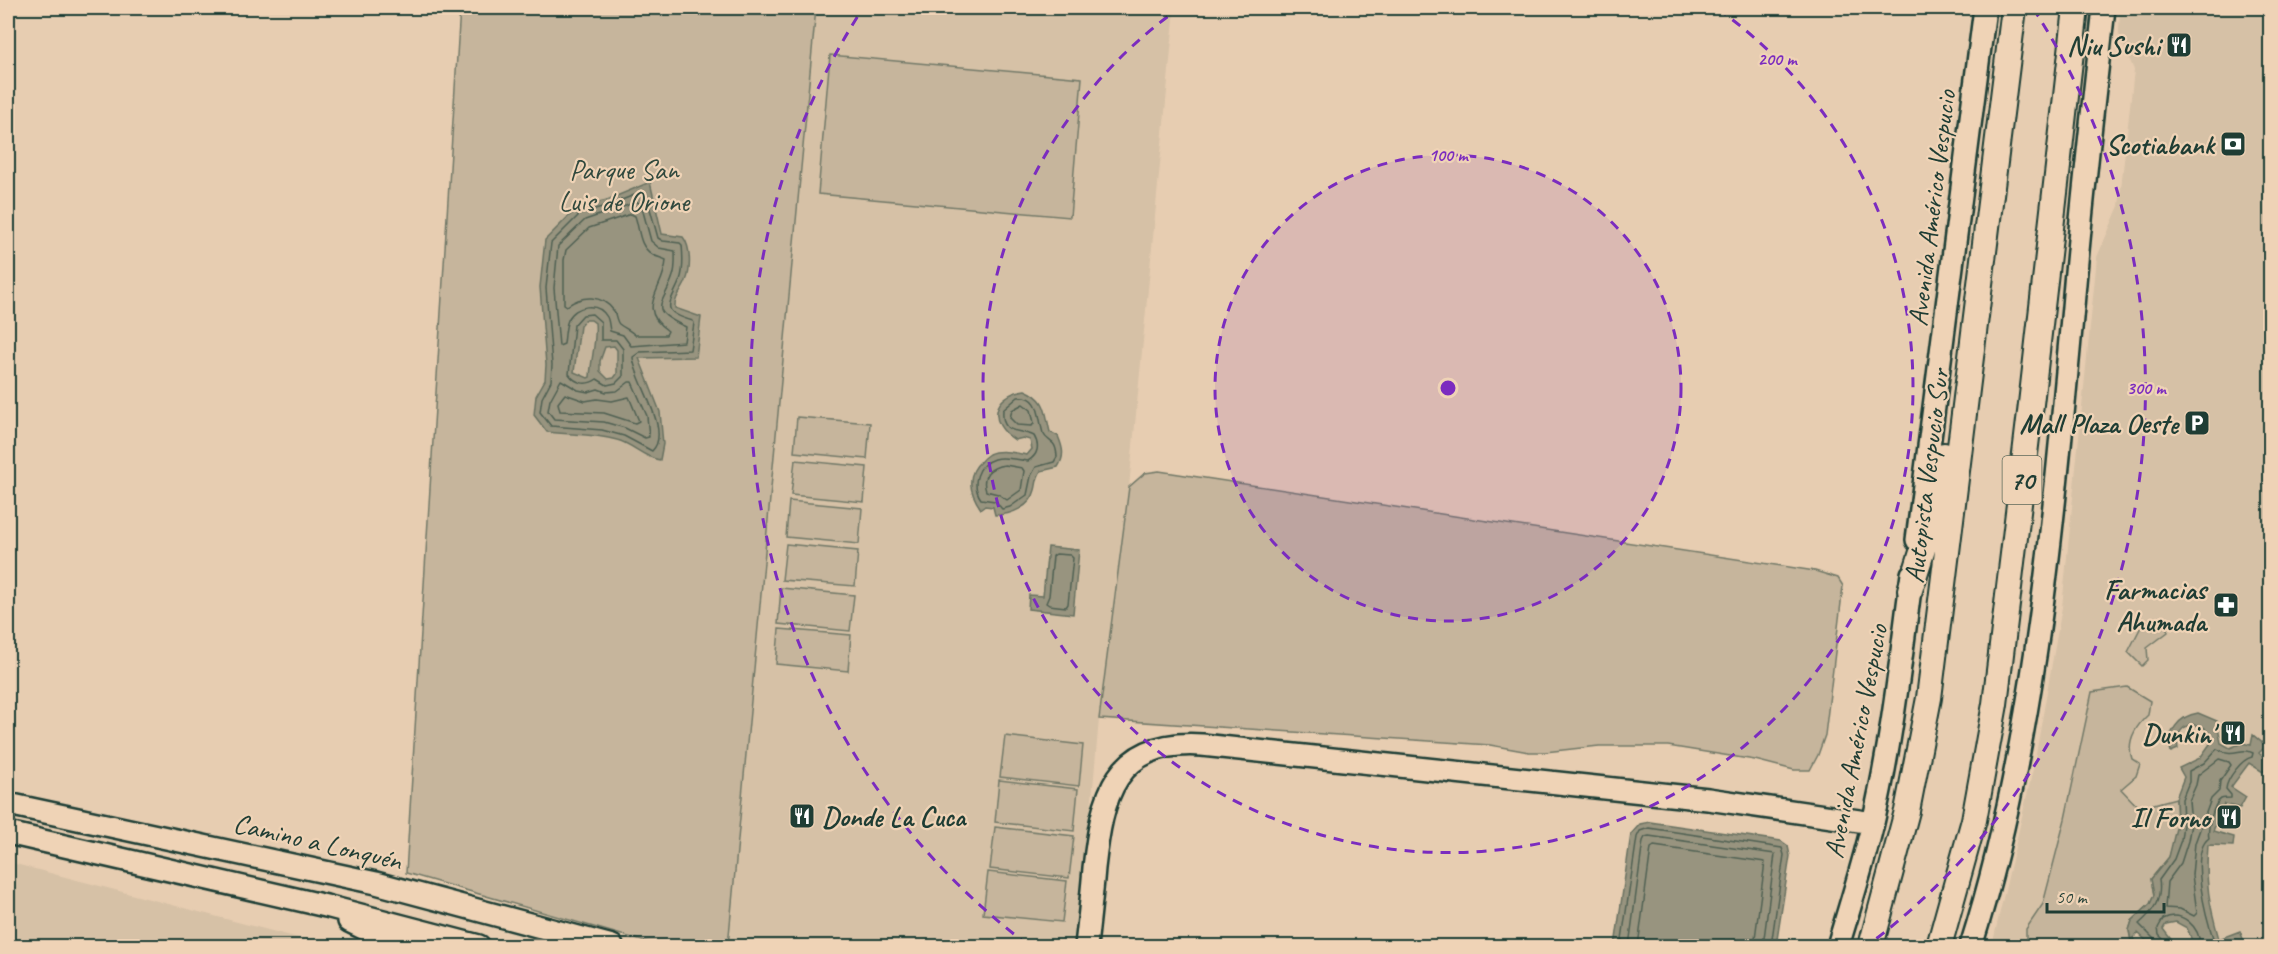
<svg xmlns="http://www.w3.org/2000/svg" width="2278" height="954" viewBox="0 0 2278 954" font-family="Caveat,sans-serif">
<rect width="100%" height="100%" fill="#e7cdb1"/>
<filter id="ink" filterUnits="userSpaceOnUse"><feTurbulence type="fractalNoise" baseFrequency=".0167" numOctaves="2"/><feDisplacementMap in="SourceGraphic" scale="12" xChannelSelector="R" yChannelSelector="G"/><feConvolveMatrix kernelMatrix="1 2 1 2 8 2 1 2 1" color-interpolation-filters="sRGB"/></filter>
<g filter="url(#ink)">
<!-- built -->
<path fill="#d6c1a6" d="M816,8H1175L1129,487L1099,719L1079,946H728Z
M2120,8H2270V946H1992L2034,765L2062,607L2097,257L2119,206L2134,70L2119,34Z
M8,862L329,946H8Z"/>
<!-- green -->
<path fill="#c6b59c" stroke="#727968" stroke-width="1.5" d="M460,8H816L728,946H660L406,873Z
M830,55L1082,78L1070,217L818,194Z
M797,417L870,423L867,459L794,452Z
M795,460L867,467L864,502L791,495Z
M1159,471L1815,571L1838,578L1843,586L1825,735L1818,755L1810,770H1794L1755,760L1668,746H1599L1545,752H1529L1490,745L1099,719L1129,487L1145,473Z
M789,501L862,508L859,544L786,537Z
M786,544L858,551L855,586L782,580Z
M781,588L854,595L850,631L778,624Z
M2164,619L2168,632L2147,648L2148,660L2142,666L2128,652L2144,621Z
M779,629L851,635L848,671L776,664Z
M2127,687L2150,701L2148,715C2135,727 2126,741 2132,759L2140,764L2136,776L2121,789L2139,808L2176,798L2177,824L2175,838L2169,857L2151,879L2154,895L2150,904L2132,921L2129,931L2132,946H2026V929L2043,904L2065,819L2092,692Z
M1005,736L1083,745L1079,786L1000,777Z
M999,780L1078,789L1074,831L995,822Z
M995,827L1074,836L1069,878L990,869Z
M988,872L1067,881L1062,922L983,914Z"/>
<!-- water -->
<path fill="#98947f" stroke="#687161" stroke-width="1.5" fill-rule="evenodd" d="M650,182L662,234L683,237C691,247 691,269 686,281C683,290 674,297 675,308L701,317L696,357L639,358L660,412L663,444L660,460C644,458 633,444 617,440C593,433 571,435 547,432L534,415L536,396L545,380L546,365L540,287L545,240L578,207L607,200ZM585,320H591L595,323C597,340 591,359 590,377L588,378L574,372L580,326ZM614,346L617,350V374L614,378L608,379L600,371V361L605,347Z
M1025,390C1047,399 1045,412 1050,432L1058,436C1063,448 1065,456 1058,467L1041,471C1036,478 1037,483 1035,490C1031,507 1011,515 995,515L993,507L985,506L981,509C969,492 965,475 982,460C982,459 989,454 989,454C1000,449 1016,453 1027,455L1032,449L1030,440L1023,438L1015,440C987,423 992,395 1025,390Z
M1048,547L1079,550L1073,614L1028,609L1029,595L1043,596Z
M2198,713L2217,721L2221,743L2230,748L2242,743L2251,745L2253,735L2266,746L2259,753L2270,764L2263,772L2249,763L2231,787L2246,797L2240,808L2224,804L2213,831L2234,837L2233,846L2208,845C2205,883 2209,903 2219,939L2240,931L2245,944L2239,946H2194L2187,928L2176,922L2166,924L2163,929L2176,946H2152L2138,933L2133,938L2137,946H2132L2129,930L2132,921L2150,904L2154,895L2151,879L2169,857L2177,824L2176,798L2184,777L2179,768L2200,758L2210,744L2205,728C2187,720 2175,729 2178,749L2171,752C2166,732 2179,716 2198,713Z
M1650,822L1781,841L1788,846L1790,856L1776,946H1615L1631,834L1640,824Z"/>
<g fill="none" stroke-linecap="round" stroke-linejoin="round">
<!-- shore -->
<path stroke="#4f6052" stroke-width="1.5" d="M642,192L646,194L658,238L663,241L680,243L682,245C683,256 684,270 680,280C670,305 658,311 693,321L694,323L690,350L640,352L633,357C634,380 673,431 652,451L624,436L602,430L551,426L540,412L542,398L551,381L552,365L546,288L551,243L581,213L609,205Z
M637,202L641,204L651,241L659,248L675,251C675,259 676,268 673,276C664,305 645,309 686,327L684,342L631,346L623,335L610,331C609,326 609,321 607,317C598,301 575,305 568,320C565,327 565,337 564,344L559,346L554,288L558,246L585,220Z
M631,214L635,216C640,230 638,246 653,255C657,257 662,258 666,260C665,289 634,307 668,331L666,335H635C630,330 624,328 619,324C616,321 616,315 614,311C602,294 582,295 567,306L564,304V260L566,250L589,228Z
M592,314L601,322V340H616L623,349V376L616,383L607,385L597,379C587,386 576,384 569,374L574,325L583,315Z
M561,380L578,390L588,392L598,389L606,392L617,391L629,382H632L647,416L649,437L645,438L625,428L604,422L554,419L548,411L550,400Z
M565,394L585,401L597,399L612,401L629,397L639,421L635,423L604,413L560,411L558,403Z
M1018,397C1041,394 1038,418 1043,433C1048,444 1056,438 1057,457L1054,462L1036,467L1031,476L1027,495L1010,507L1002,509L995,501L981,499C971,485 977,464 994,459C1005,456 1017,460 1028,461C1038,455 1040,446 1034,436C1018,428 1001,436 1003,410Z
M1023,404L1031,410L1034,423L1032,426L1017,425L1010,418L1012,410Z
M1005,465L1022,468L1024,471L1021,490L1007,500L998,494L986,491C981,476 989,467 1005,465Z
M1056,554L1070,555L1073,558L1068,604L1066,607L1049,605L1046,603L1049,596L1053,556Z
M2219,759L2229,762L2231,765L2220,781L2219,791L2211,799L2195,843L2192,875L2197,913L2194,916L2180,909L2165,908L2167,882L2181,863L2188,841L2191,824L2189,801L2196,785L2198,775Z
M1621,946L1637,837L1640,831L1649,828L1782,848L1784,855L1771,946
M1629,946L1643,841L1645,837L1649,836L1775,854L1763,946
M1638,946L1651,848L1654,846L1765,862L1754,946
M2156,946L2155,940L2139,924C2154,911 2162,899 2159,880L2174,859L2181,840L2183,824L2182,799L2189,782V771L2204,763L2217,749C2236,758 2240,746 2253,753L2252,757C2242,759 2227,778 2226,789L2231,795V798C2228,798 2224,798 2221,799C2213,804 2207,830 2209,838C2188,853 2207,920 2214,941L2221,945L2236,940L2239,946
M2170,946L2159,935L2158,928L2163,919C2182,909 2200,927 2200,946"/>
<!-- primary casing -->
<g stroke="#1f3d34" stroke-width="26">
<path id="primary" d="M1917,540L1985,8
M8,804L376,883L612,946
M8,833L326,906L479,946
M349,921L400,946
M1086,946C1089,920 1092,894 1094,868C1102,797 1114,739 1202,745L1708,799L1873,823
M1838,946C1850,906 1863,865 1873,823C1892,741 1901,657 1912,574
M1971,946C2036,740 2053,521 2073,307C2081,207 2093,107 2104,8"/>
</g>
<!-- highway casing -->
<g stroke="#1f3d34" stroke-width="28">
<path id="highway" d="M1910,590L1929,530L1944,455
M1871,946L1907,811L1929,698L2014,8
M1939,946L1974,820L1995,704L2031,404L2076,8"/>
</g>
<!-- primary -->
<use href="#primary" stroke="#efd3b6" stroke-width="21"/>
<!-- highway -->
<use href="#highway" stroke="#efd3b6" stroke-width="24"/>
</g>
</g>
<!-- distance rings -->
<circle cx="1448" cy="388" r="233" fill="#7b2cbf" fill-opacity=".12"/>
<g fill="none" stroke="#7b2cbf" stroke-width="3" stroke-dasharray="10 8">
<circle cx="1448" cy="388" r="233"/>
<path d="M1718 9A465 465 0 1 1 1178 9"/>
<path d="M1028 945A698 698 0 0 1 863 8M2033 8A698 698 0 0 1 1868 945"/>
</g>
<!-- icons -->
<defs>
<g id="restaurant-square" transform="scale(1.35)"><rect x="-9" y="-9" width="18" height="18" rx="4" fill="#1f3d34" stroke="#efd3b6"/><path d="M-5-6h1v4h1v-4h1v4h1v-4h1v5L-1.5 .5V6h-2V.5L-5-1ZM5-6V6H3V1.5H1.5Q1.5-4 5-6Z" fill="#fff"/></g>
<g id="bank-square" transform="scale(1.35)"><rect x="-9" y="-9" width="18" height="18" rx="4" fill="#1f3d34" stroke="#efd3b6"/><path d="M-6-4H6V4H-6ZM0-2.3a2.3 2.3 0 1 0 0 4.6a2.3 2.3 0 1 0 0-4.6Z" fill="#fff"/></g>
<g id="parking-square" transform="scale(1.35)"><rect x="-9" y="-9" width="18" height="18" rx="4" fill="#1f3d34" stroke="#efd3b6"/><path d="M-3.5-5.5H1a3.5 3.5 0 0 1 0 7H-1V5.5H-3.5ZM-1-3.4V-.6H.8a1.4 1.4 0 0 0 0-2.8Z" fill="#fff"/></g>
<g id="pharmacy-square" transform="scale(1.35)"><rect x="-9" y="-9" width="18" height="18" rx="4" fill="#1f3d34" stroke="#efd3b6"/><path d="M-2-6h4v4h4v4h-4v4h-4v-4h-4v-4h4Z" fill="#fff"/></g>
</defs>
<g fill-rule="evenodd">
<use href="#restaurant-square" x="2179" y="45"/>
<use href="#bank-square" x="2233" y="144"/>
<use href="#parking-square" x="2197" y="423"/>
<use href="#pharmacy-square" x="2226" y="605"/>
<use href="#restaurant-square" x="2233" y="733"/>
<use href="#restaurant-square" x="802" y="816"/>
<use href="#restaurant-square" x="2229" y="817"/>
</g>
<g text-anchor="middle" stroke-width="4.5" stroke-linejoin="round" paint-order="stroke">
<!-- shield labels -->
<rect fill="#efd3b6" stroke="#5d6a5b" stroke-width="1.5" x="2002.5" y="456" width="39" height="48" rx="4.5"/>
<g font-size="27" font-weight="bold" fill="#1f3d34">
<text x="2022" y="489">70</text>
</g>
<!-- poi labels -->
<g font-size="28" font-weight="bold" fill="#1f3d34" stroke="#efd3b6" text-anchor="end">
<text x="2160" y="55">Niu Sushi</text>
<text x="2214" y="154">Scotiabank</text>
<text x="2178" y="433">Mall Plaza Oeste</text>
<text x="2206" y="599">Farmacias<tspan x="2206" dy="32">Ahumada</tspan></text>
<text x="2214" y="743">Dunkin'</text>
<text x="822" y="826" text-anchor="start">Donde La Cuca</text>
<text x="2210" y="827">Il Forno</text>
</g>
<!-- park labels -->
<g font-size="28" fill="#30493e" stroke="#efd3b6">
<text x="624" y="179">Parque San<tspan x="624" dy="32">Luis de Orione</tspan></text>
</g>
<!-- street labels -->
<g font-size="28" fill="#1f3d34" stroke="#efd3b6">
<text transform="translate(1931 208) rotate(-83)" y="10">Avenida Américo Vespucio</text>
<text transform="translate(1926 476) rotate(-83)" y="10">Autopista Vespucio Sur</text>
<text transform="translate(1855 741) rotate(-79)" y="10">Avenida Américo Vespucio</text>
<text transform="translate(318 841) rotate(13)" y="10">Camino a Lonquén</text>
</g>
</g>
<circle cx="1448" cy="388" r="9" fill="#7b2cbf" stroke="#efd3b6" stroke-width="3"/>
<g font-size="18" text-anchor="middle" font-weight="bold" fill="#7b2cbf" stroke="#efd3b6" stroke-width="4.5" stroke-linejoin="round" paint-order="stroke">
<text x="1777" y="65">200 m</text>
<text x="1448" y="161">100 m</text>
<text x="2146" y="394">300 m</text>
</g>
<!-- margin -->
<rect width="2278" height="954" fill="none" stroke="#efd3b6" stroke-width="30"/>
<rect x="15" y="15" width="2248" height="924" fill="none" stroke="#1f3d34" stroke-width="2" filter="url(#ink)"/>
<!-- scale -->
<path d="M2047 903v9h117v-9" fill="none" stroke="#1f3d34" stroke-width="3"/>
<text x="2056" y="903" font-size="18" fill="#1f3d34" stroke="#efd3b6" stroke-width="4.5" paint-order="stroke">50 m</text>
</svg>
